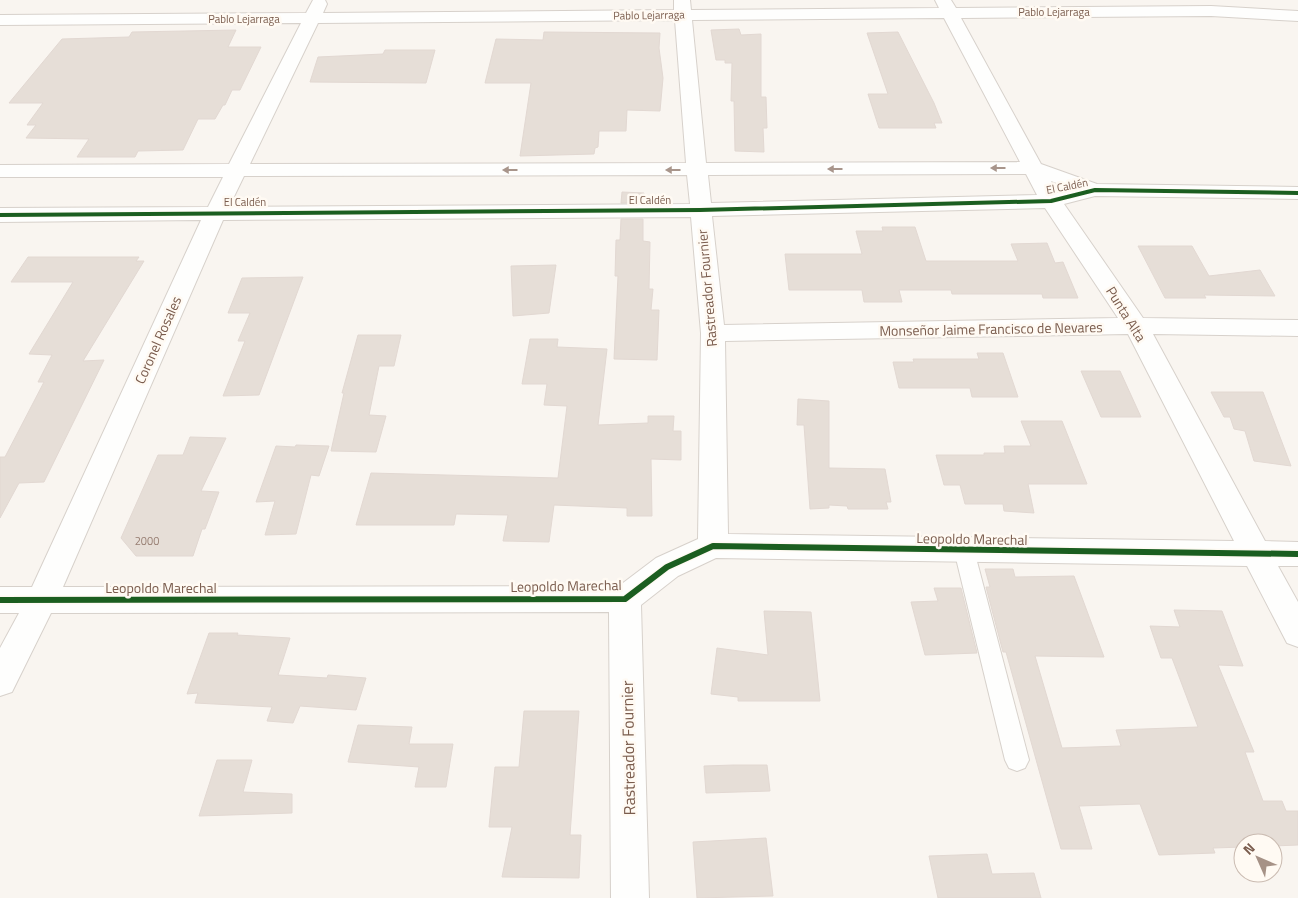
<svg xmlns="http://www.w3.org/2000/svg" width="1298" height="898" viewBox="0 0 1298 898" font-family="'Titillium Web',sans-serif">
<rect width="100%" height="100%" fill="#f9f5f0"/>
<!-- building -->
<path fill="#e6ded7" stroke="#e2d8d2" d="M739,29L741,35L761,34V97H766L767,128H763L764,152L735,151L734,101H731L732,63H725V60H716L711,30Z
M236,30L228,47H261L240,90H232L225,105H223L215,119H198L183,150L138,151L135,157H77L89,139L26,138L36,125H27L43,103H9L62,39L129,37L132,32Z
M544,32L660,33L659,48L663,78L660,111L627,110L626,131H599L598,147L595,148L594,154L520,156L531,83H485L496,39L543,40Z
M898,32L934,103L942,123H934L936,128H879L868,94H888L867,33Z
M385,50H435L426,83L310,82L318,57L383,54Z
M622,192L644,193L643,202L621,203Z
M621,219H643V241L650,242L649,289H653L651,310H659L657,360L614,359L618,276H615L616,240H620Z
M882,227H915L926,261H1018L1011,244L1047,243L1055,263L1063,262L1078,298H1043L1042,294H952L951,290H899L902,302H864L862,290H789L785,254H862L856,231H883Z
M1138,246H1192L1209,276L1260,270L1275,296L1204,295L1206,298H1165Z
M28,257H139L136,261H144L83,361L104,360L44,482L19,483L0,518V457H5L44,382H38L52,355L29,354L73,282H11Z
M556,265L549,313L513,316L511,266Z
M303,277L259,395L223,396L245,341H238L250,313H228L242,278Z
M358,335H401L394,366H379L369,415L386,416L376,452L331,451L344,393H342Z
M530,339H558L557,347L607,349L598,425L648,423V416H674L673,431H681V460L651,459L652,516H627V508L554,505L549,542L503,541L508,515L456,514L454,525H356L371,473L558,478L567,406L544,405L547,384H522Z
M977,353H1003L1018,397H972L970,388H899L893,362H914L913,359H979Z
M1081,371H1120L1141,417H1101Z
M1211,392H1263L1291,466L1254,461L1245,431L1234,429L1230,417H1224Z
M798,399L829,401V468L885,469L891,502H886L888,509H848L847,506L829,505V508L810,509L804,425H797Z
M1021,421H1062L1087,484H1028L1034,513L1004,511L1003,504H965L960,485H944L936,455H984V453H1005L1004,446H1031Z
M190,437L226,438L201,491L219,492L205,529H202L193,556H136L121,538L158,455H183Z
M296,445L329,446L319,476L311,475L296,534L265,535L275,501L256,502L276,446L295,447Z
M985,569H1013L1015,577L1074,576L1104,657L1035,656L1062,748L1121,746L1116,730L1198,727L1172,658H1161L1150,626L1180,627L1174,610L1222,611L1243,666L1218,665L1254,752H1245L1263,801H1282L1286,811H1298V845L1273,846V843H1243V847L1213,848L1215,853L1159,855L1140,804L1079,806L1092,849H1061L1006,652H1003L986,587H990Z
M934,588H961L977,653L925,655L911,602L938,601Z
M764,611L811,612L820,701H738V697L711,694L717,648L768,655Z
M209,633H238L237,635L290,638L278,675L327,678L328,675L366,678L356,710L300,706L293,723L267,721L272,707L195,703L198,693L187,694Z
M524,711H579L570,835H581L579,878L502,877L512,827H489L495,767H519Z
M358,725L412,727L409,744H453L446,787H415L419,767L348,762Z
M217,760H252L243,792L292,794V813L199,816Z
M734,765H767L770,791L706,793L704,766Z
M766,838L773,896L697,898L693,842Z
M987,854L992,874L1034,873L1041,898H938L929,856Z"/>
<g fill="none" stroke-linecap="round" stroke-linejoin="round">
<!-- service casing -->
<g stroke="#d7d1cb" stroke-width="2">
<path id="service" d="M964,542L971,544L974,550L1029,760L1025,768L1017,771L1009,768L1005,760L954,550L957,544Z"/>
</g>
<!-- minor casing -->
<g stroke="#d7d1cb" stroke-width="2">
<path id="minor" d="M313,0H325L327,4L323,13L674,10V0H690L691,10L939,8L935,0H951L956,8L1211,6L1298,11V21L1211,16L961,18L1041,164L1097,184L1298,187V199L1095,196L1064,204L1143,318L1298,320V336L1153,334L1265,541L1298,542V566H1278L1298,602V647L1287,643L1247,566L716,558L678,576L641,605L649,898H611L609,612L51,613L12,692L0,696V648L19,613H0V587H32L201,220L0,222V208L208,207L223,177H0V165L229,164L301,23L0,25V15L306,13ZM944,18L1020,162L706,163L692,20ZM675,20L686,163L250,164L318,23ZM1026,174L1037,195L711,203L708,175ZM687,175L690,204L229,207L244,176ZM1051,181L1073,189L1057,193ZM1045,208L1118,318L724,325L712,216ZM691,217L701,333L698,539L656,558L619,586L63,587L223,220ZM1128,334L1234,541L728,534L725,341Z"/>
</g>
<!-- service -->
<use href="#service" fill="#fefefd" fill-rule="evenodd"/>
<!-- minor -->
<use href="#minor" fill="#fefefd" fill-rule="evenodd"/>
<!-- cycleway-far1 casing -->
<g stroke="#fffaf3" stroke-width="5.5">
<path id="cycleway-far1" d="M0,215L700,210L1051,201L1095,190L1298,193"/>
</g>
<!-- cycleway casing -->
<g stroke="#fffaf3" stroke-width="9">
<path id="cycleway" d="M0,600L625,599L667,567L713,546L1298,554"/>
</g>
<!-- cycleway-far1 -->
<use href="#cycleway-far1" stroke="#1b5e20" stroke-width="4"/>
<!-- cycleway -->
<use href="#cycleway" stroke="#1b5e20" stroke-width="6"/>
</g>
<!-- one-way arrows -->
<defs><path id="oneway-solid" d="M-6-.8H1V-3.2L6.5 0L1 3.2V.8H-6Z" transform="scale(1.25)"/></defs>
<g fill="#a8958b">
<use href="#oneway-solid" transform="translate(998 168) rotate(180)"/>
<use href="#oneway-solid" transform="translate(835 169) rotate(180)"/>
<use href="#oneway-solid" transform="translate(510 170) rotate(180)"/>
<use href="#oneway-solid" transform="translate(673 170) rotate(180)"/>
</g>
<g text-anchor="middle" stroke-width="5" stroke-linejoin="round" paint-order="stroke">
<!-- far-street labels -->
<g font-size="11" fill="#7a5c4d" stroke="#fffaf3">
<text x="1054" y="16">Pablo Lejarraga</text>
<text transform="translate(649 15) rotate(-1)" y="4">Pablo Lejarraga</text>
<text x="244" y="23">Pablo Lejarraga</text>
<text transform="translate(1067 186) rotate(-11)" y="4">El Caldén</text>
<text x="650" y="204">El Caldén</text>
<text x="245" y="206">El Caldén</text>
</g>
<!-- number labels -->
<g font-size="11" fill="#977e72">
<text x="147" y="545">2000</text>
</g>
<!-- street labels -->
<g font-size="14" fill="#7a5c4d" stroke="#fffaf3">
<text transform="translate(707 288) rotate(-95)" y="5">Rastreador Fournier</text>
<text transform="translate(1126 314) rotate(58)" y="5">Punta Alta</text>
<text transform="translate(991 329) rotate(-1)" y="5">Monseñor Jaime Francisco de Nevares</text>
<text transform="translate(158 340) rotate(-66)" y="5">Coronel Rosales</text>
<text transform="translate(972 539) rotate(1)" y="5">Leopoldo Marechal</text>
<text transform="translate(566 586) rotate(-1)" y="5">Leopoldo Marechal</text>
<text x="161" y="593">Leopoldo Marechal</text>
</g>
<!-- near-street labels -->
<g font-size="16" fill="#7a5c4d" stroke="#fffaf3">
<text transform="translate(628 748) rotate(-91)" y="6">Rastreador Fournier</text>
</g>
</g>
<!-- north arrow -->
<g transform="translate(1258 858) rotate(315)"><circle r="24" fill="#fffaf3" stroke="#cabbb1"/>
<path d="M0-4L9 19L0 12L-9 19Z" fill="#a69286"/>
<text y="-8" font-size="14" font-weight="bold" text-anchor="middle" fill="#7a5c4d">N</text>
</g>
</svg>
